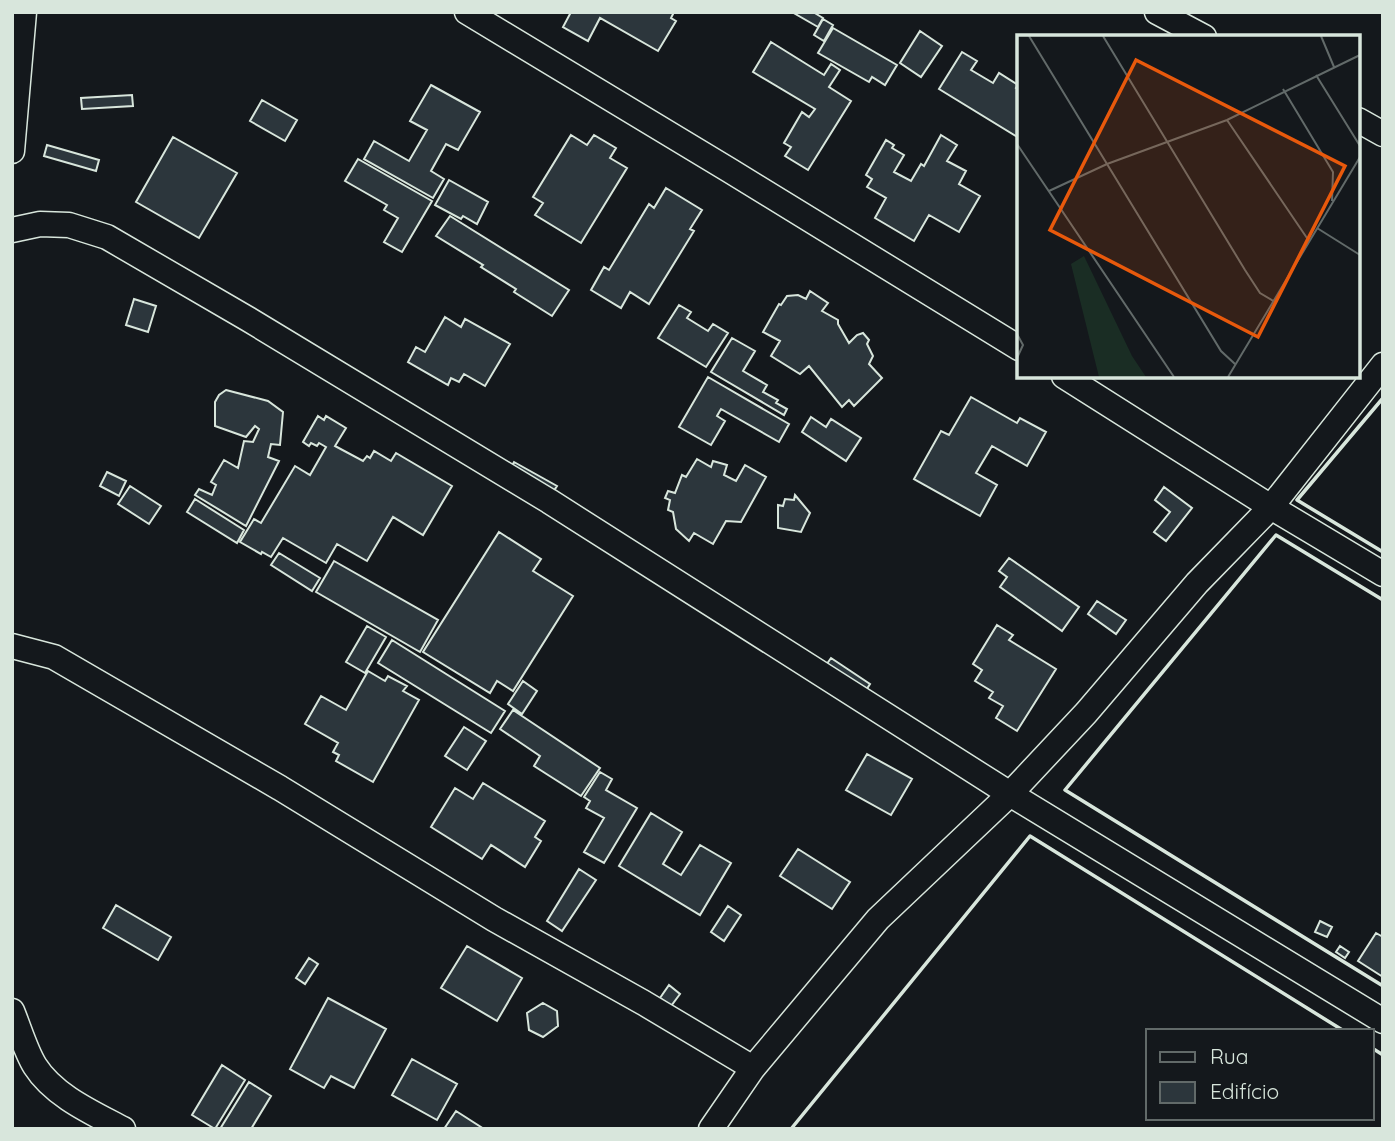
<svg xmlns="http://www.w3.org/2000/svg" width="1395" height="1141" viewBox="0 0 1395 1141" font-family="Quicksand,sans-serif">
<rect width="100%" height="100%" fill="#14181c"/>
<!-- building -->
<path fill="#2c363c" stroke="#d8e6dc" stroke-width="2" d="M571,12H674L671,18L676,21L658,51L600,18L588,41L563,27Z
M792,12H813L823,18L818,27Z
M823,19L833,25L824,41L814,35Z
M833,28L897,65L885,85L872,77L869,82L818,53Z
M920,31L942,46L921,77L900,63Z
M771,42L824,75L831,64L840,70L829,87L851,101L808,170L785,156L791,147L784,143L802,112L809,117L815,109L753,72Z
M962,52L977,61L971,70L993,83L999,73L1018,85L1016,88L1019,90V138L939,89Z
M431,85L480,112L458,150L446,144L431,171L444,179L433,198L364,159L374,141L409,161L427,130L410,121Z
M132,95L133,106L82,109L81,98Z
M262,100L297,120L285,141L250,121Z
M571,135L587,145L594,135L616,148L610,158L627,168L581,243L535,215L543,203L533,197Z
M941,135L957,145L947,161L966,171L959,184L980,196L959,232L929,215L914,241L875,218L886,198L867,187L872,179L866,175L886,140L894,145L892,148L904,155L894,172L911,181L921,164L924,166Z
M173,137L237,173L199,238L136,202Z
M47,145L99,160L96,171L44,156Z
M358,159L432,201L402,252L384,242L398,218L384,210L387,205L345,181Z
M449,180L488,202L477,224L463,216L461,219L435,205Z
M666,188L702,210L690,229L694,231L649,304L630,292L621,308L591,290L604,267L609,270L649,204L654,208Z
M450,216L569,290L552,316L514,292L516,289L481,267L483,265L436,236Z
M810,291L828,303L822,311L838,320V324L849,343L857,335L863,333L869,340L867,344L873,356L869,364L882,378L854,406L849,400L842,407L809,366L800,374L771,356L780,341L763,332L779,304L781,305L787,296L798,295L806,299Z
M134,299L156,306L148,332L126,325Z
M679,305L691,312L687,318L708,331L713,324L728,333L706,367L658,338Z
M445,317L461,327L465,319L510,344L485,386L464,374L459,382L451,378L448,385L408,362L416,347L425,352Z
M732,338L755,351L743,371L767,385L763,392L778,400L776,403L787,409L784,415L711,372Z
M708,377L789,424L779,442L721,409L717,416L725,421L711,445L679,427Z
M226,390L268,401L283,412L280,445L271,444L268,457L279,461L246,526L195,495L199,489L212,495L216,485L211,482L224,460L238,468L244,441L253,442L259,429L255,426L246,437L215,426V402L219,395Z
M971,397L1017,423L1020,418L1046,432L1027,466L992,446L976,473L997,485L980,516L914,479L941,431L949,435Z
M318,416L324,420L326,416L346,428L335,446L363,461L367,456L370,458L374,451L391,461L396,453L452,486L423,535L393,517L367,561L337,544L326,563L283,538L271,557L262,552L261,554L240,542L254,519L261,523L295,466L310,475L326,447L319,443L317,446L311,443L309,446L303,442Z
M811,417L826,427L831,419L861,438L846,461L802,432Z
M697,459L711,467L713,461L727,465L724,475L736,481L745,465L766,477L741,522L726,521L713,544L694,533L689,541L676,529L673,512L668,510L670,500L665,498L668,491L675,493L682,475L686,477Z
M514,462L557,486L551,495L509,471Z
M107,472L126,481L119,496L100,486Z
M130,486L161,506L149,524L118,504Z
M1164,487L1192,508L1166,541L1154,532L1170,512L1155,500Z
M795,495L810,513L801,532L778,528V505L783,506L785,499L794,500Z
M195,499L244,530L237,543L187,512Z
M499,532L541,559L533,571L573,596L513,691L497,681L490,693L423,652Z
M279,553L320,578L312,591L271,565Z
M1009,558L1079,607L1062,631L1000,587L1007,577L999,571Z
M334,561L438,620L420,652L316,592Z
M1097,601L1126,620L1116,634L1088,614Z
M997,625L1013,635L1009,640L1056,669L1017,731L996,718L1003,706L989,698L993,692L975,681L982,670L973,664Z
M367,626L386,637L365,673L346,662Z
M392,640L505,711L491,733L378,663Z
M831,658L870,684L863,695L824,668Z
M368,671L385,681L388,676L407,686L403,691L419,700L373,782L336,761L339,755L333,752L338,743L305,724L321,696L346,710Z
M523,681L537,691L522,714L508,704Z
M513,710L600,768L581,796L534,766L540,756L500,729Z
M464,727L486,741L467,770L445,756Z
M867,754L912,779L891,815L846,790Z
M600,772L612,779L606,790L637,808L604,863L584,852L604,818L586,808L590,801L584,797Z
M483,783L545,821L535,837L541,841L525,867L491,845L482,859L431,827L455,788L473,799Z
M651,813L682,832L663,864L681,875L700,845L731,863L700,915L619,866Z
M798,849L850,882L832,909L780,876Z
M579,869L596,880L562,931L547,921Z
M116,905L171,937L158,960L103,928Z
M728,906L741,915L724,941L711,932Z
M1320,921L1332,927L1327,937L1315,932Z
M1376,933L1383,937V977L1358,961Z
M467,946L522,978L497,1021L441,988Z
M1340,946L1349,952L1345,958L1336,952Z
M309,958L318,964L305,984L296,978Z
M669,985L680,994L671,1006L660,998Z
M328,998L386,1029L354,1088L331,1076L324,1088L290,1069Z
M543,1003L557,1011L558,1026L543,1037L529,1030L527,1013Z
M412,1059L457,1084L437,1120L392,1095Z
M222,1065L245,1080L215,1129L192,1115Z
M249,1082L271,1096L251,1129H220Z
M456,1111L484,1129H444Z"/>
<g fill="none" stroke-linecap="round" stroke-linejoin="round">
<!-- street casing -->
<g stroke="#d8e6dc" stroke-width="27">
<path id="street" d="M467,12L729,170L1019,348
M1157,12L1204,37
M1358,120L1383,134
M12,151L24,12
M12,230L40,224L69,225L107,237L248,319L549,501L1010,794L1383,1021
M1064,376L1271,507L1383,574
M12,646L54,657L280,788L494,919L644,1003L753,1068
M12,1011C19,1028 26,1052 35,1066C54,1096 93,1113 123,1129
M711,1129L753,1068L878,919L1010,794L1086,713L1197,583L1271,507L1383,365"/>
</g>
<!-- street -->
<use href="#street" stroke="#14181c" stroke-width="24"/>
<!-- wall -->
<path stroke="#d8e6dc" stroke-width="3.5" d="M1383,398L1297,500L1383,552
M1383,600L1276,535L1065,790L1383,986
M1372,1048L1383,1055
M791,1129L1030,836L1344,1031"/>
</g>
<!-- overview -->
<g transform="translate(1017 35)">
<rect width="343" height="343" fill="#14181c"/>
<path d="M67,221L115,321L129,342H82L54,229Z" fill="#1a2d24"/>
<path fill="none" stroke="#626a69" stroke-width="2" d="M12,1L204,316L218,329M86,1L228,235L243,258L258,267M304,1L317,32M299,40L343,111M266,54L316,137L315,166M210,85L292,206M0,109L157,342M32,156L90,129L210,85L343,20M300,193L343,220M0,299L6,310L0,323M211,342L343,122"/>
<path fill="#e8590c" fill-opacity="0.15" stroke="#e8590c" stroke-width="3.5" d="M119,25L328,131L241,302L33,195Z"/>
<rect width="343" height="343" fill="none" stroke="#d8e6dc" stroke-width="3.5"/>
</g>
<!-- border -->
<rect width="1395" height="1141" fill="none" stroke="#d8e6dc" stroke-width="28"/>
<!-- legend -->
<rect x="1146" y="1029" width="228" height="91" fill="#14181c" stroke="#626a69" stroke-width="2"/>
<rect x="1160" y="1052" width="35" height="10" fill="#14181c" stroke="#626a69" stroke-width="2"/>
<text x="1210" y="1064" font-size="21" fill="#d8e6dc">Rua</text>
<rect x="1160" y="1082" width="35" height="21" fill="#2c363c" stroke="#626a69" stroke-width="2"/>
<text x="1210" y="1099" font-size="21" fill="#d8e6dc">Edifício</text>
</svg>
